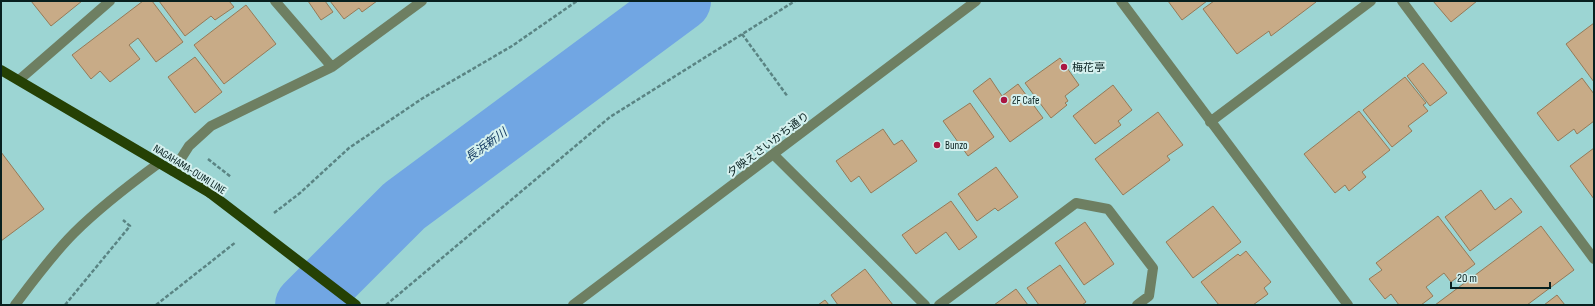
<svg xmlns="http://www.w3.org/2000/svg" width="1595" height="306" viewBox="0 0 1595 306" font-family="'Sofia Sans Condensed','Noto Sans JP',sans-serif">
<rect width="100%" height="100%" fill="#9cd5d3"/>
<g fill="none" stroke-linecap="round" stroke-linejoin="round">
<!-- river -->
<path stroke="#71a6e3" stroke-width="60" d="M305,305L404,206L681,1"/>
</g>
<!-- building -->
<path fill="#c8ab87" stroke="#957a58" d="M31,1H82L51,26Z
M143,1H152L183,42L156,62L138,38L129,45L140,59L110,82L100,71L91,79L72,55Z
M159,1H229L234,7L215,20L211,16L185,36Z
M308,1H325L333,12L321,20Z
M330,1H377L362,12L359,8L344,19Z
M1168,1H1207L1182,20Z
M1214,1H1315L1316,2L1271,36L1269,31L1237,54L1203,9Z
M1433,1H1477L1451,22Z
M246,5L276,44L224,84L194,45Z
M1594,23V82L1566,44Z
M195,57L222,92L195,113L168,77Z
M1060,58L1079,85L1065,96L1068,101L1065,103L1067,105L1051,118L1025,83Z
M1423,63L1447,93L1430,106L1407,76Z
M1405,77L1426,103L1423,105L1428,111L1408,126L1412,131L1392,147L1363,110Z
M990,78L1002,96L1018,84L1043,118L1010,142L973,91Z
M1582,78L1594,94V121L1577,134L1574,129L1558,141L1537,113Z
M1113,85L1132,110L1118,121L1121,125L1095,144L1073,116Z
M970,103L994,137L968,156L943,121Z
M1359,111L1390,150L1362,172L1366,177L1349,191L1345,185L1335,193L1304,154Z
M1158,112L1183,145L1167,156L1170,160L1123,195L1095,159Z
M883,129L894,145L902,140L917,161L871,193L859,176L851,182L836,161Z
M1594,148V199L1570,166Z
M1,152L44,209L1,241Z
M996,167L1018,197L998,211L995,208L977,221L958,194Z
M1481,190L1495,210L1511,198L1522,212L1470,251L1445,217Z
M951,201L977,237L959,250L946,232L916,254L902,235Z
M1213,206L1241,242L1193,278L1166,242Z
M1438,216L1475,264L1451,282L1444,273L1426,287L1433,296L1421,305H1399L1391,294L1385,299L1369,279L1382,270L1376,263Z
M1085,222L1114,264L1084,285L1055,243Z
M1541,226L1574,270L1527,305H1435Z
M1246,251L1271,282L1264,288L1268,294L1253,305H1219L1201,282L1238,254L1240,256Z
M1060,265L1086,302L1082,305H1039L1027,288Z
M865,269L893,305H838L831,295Z
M1016,289L1028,305H994Z
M1557,295L1565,305H1544Z
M825,300L829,305H818Z"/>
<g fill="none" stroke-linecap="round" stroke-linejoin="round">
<!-- path -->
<path stroke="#5a8483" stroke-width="2.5" stroke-dasharray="4 2" stroke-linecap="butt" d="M742,34L788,97
M208,159L231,177
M274,213L300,193L349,148L423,98L512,46L577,1
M65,305L130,226L123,220
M156,305L236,242
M386,305L610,117L795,1"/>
<!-- minor -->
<path stroke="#6e7f62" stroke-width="10" d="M275,1L332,67
M1121,1L1348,305
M1402,1L1594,259
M19,80L110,1
M1210,122L1371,1
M774,155L925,305
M173,171L189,146L211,126L332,67L422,1
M15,305C33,281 52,255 74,233C100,207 129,185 159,163
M573,305L976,1
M939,305L1076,203L1108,209L1153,268L1149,296L1137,305"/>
<!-- major -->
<path stroke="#254105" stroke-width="10" d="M1,70L210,193"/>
<!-- major-bridge -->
<path stroke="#254105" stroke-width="10" d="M210,193L356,305"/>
</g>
<!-- markers -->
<g fill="#ab1641" stroke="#d4f0ee" stroke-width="1.5">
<circle cx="1064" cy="67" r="4"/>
<circle cx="1004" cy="100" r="4"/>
<circle cx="937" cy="145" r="4"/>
</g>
<g text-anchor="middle" stroke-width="4" stroke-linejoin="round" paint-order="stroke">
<!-- poi labels -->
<g font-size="11" fill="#08201f" stroke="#d4f0ee" text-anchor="start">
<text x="1072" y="71">梅花亭</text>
<text x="1012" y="104">2F Cafe</text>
<text x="945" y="149">Bunzo</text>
</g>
<!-- street labels -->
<g font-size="11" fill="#08201f" stroke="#d4f0ee">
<text transform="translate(768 144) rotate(-37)" y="4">夕映えさいかち通り</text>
<text transform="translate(190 169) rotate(32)" y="4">NAGAHAMA-OUMI LINE</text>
</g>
<!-- water labels -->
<g font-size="12" font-style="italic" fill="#153b63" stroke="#d4f0ee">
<text transform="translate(486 145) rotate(-36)" y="4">長浜新川</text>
</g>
</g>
<!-- border -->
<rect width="1595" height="306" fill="none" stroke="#08201f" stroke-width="4"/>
<!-- scale -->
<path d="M1451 282v6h99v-6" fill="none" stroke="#08201f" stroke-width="2"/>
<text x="1457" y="282" font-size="12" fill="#08201f" stroke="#d4f0ee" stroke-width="3" paint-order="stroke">20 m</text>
</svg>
